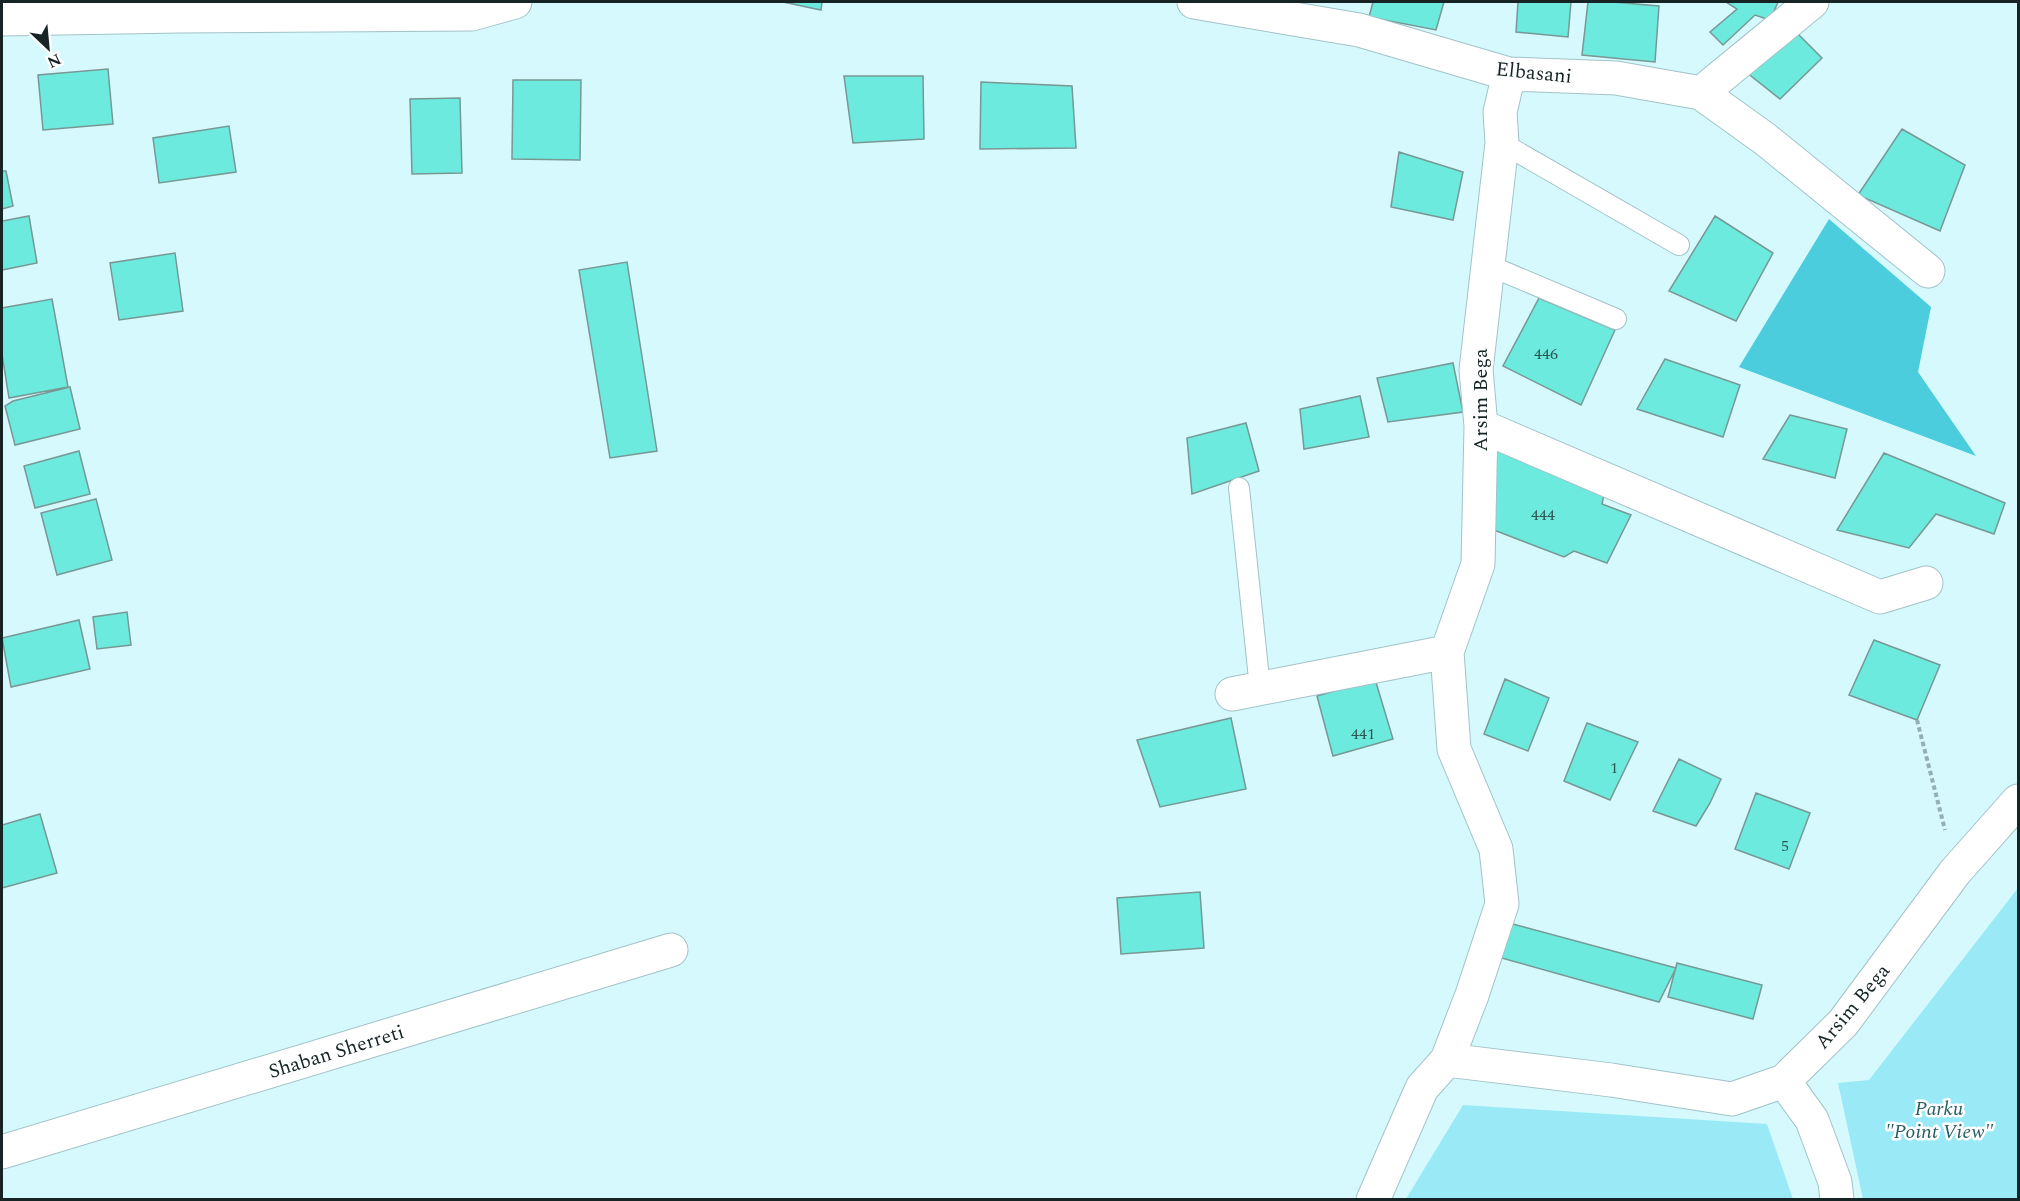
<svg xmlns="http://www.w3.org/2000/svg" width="2020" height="1201" viewBox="0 0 2020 1201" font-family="Spectral,serif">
<rect width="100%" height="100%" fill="#d6f9fe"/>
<!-- green -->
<path fill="#99eaf6" d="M2018,888V1199H1863L1838,1083L1869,1080Z
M1463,1105L1767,1124L1793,1199H1406Z"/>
<!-- forest -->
<path fill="#4bcddd" d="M1829,219L1931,307L1918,372L1976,456L1739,367Z"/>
<!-- building -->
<path fill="#6deade" stroke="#779894" stroke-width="1.5" d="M783,2H822L821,10Z
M1373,2H1444L1436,30L1369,17Z
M1518,2H1571L1568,37L1516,32Z
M1588,2H1613L1659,6L1655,62L1582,55Z
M1726,2H1778L1770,20L1755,15L1723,45L1710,32L1737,9Z
M1797,33L1822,58L1780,99L1746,72Z
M108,69L113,124L43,130L38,75Z
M844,76H923L924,139L853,143Z
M513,80H581L580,160L512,159Z
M981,82L1072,86L1076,148L980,149Z
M460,98L462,173L412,174L410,99Z
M229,126L236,172L159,183L153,138Z
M1902,129L1965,165L1940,231L1858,195Z
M1399,152L1463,172L1453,220L1391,207Z
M2,171H6L13,206L2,209Z
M29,216L37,263L2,270V221Z
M1715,216L1773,253L1736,321L1669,291Z
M175,253L183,311L119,320L110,263Z
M627,262L657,451L610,458L579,270Z
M1539,298L1615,330L1581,405L1503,366Z
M52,299L68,387L9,398L2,354V308Z
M1665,359L1740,385L1723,437L1637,409Z
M1453,363L1463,412L1388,422L1377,378Z
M70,387L80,429L15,445L5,406L13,401Z
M1360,396L1369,437L1304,449L1300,409Z
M1790,415L1847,429L1835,478L1763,459Z
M1246,423L1259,471L1192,494L1187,438Z
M1498,445L1604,494L1602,504L1631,515L1607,563L1574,551L1564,557L1486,527L1487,474Z
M79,451L90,494L35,508L24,466Z
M1884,453L2005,503L1994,534L1936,514L1909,548L1837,530Z
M96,499L112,560L57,575L41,513Z
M127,612L131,645L97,649L93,617Z
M79,620L90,669L11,687L2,638Z
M1874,640L1940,665L1917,720L1849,695Z
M1375,679L1393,739L1333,756L1317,696Z
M1505,679L1549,698L1528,751L1484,734Z
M1231,718L1246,789L1160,807L1137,740Z
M1587,723L1638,742L1610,800L1564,781Z
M1679,759L1721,779L1710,803L1696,826L1653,811Z
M1756,793L1810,813L1789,869L1735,849Z
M40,814L57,873L2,888V825Z
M1200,892L1204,948L1121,954L1117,898Z
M1509,923L1676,968L1659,1002L1498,957Z
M1677,963L1762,985L1753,1019L1668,997Z"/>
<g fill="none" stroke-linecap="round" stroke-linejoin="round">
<!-- lane casing -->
<g stroke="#a1c3c8" stroke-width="22">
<path id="lane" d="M1502,143L1679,245
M1488,265L1616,319
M1239,488L1260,688"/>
</g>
<!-- street casing -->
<g stroke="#a1c3c8" stroke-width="35">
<path id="street" d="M1194,2L1359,30L1509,74L1616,78L1701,93L1812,2
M2,19L180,16L472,14L515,2
M1701,93L1765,139L1928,271
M1481,426L1880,597L1926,583
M1232,694L1447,652
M1447,1060L1611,1080L1732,1099L1784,1081L1843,1023L1955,872L2018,801
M1784,1081L1812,1120L1835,1182L1837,1200
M2,1152L671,950
M1373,1200L1422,1088L1447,1060L1472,995L1502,904L1496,849L1454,749L1447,652L1478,564L1481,426L1476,370L1502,143L1500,112L1509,74"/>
</g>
<!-- path -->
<path stroke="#93afb3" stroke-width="4" stroke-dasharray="4.5 3" stroke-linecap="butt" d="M1917,720L1945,830"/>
<!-- lane -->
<use href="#lane" stroke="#fff" stroke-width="20"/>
<!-- street -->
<use href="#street" stroke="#fff" stroke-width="33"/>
</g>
<g text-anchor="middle" stroke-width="5" stroke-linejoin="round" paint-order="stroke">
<!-- number labels -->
<g font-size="16" fill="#2c5654">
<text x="1546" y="359">446</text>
<text x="1543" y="520">444</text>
<text x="1363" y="739">441</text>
<text x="1614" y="773">1</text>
<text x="1785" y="851">5</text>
</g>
<!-- street labels -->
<g font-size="20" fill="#162426" stroke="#fefefe">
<text transform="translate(1534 72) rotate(6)" y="7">Elbasani</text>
<text transform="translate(1480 400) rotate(-90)" y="7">Arsim Bega</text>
<text transform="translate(1852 1006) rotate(-50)" y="7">Arsim Bega</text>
<text transform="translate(336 1051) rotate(-17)" y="7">Shaban Sherreti</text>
</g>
<!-- park labels -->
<g font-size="20" font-style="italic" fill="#275d64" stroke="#fefefe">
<text x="1939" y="1115">Parku<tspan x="1939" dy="23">"Point View"</tspan></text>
</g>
</g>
<!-- border -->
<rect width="2020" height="1201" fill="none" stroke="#162426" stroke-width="6"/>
<!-- north arrow -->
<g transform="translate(48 48) rotate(154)" stroke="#fefefe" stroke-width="4.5" paint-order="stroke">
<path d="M0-4.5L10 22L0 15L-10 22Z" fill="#162426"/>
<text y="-9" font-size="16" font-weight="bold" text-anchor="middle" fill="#162426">N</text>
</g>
</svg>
